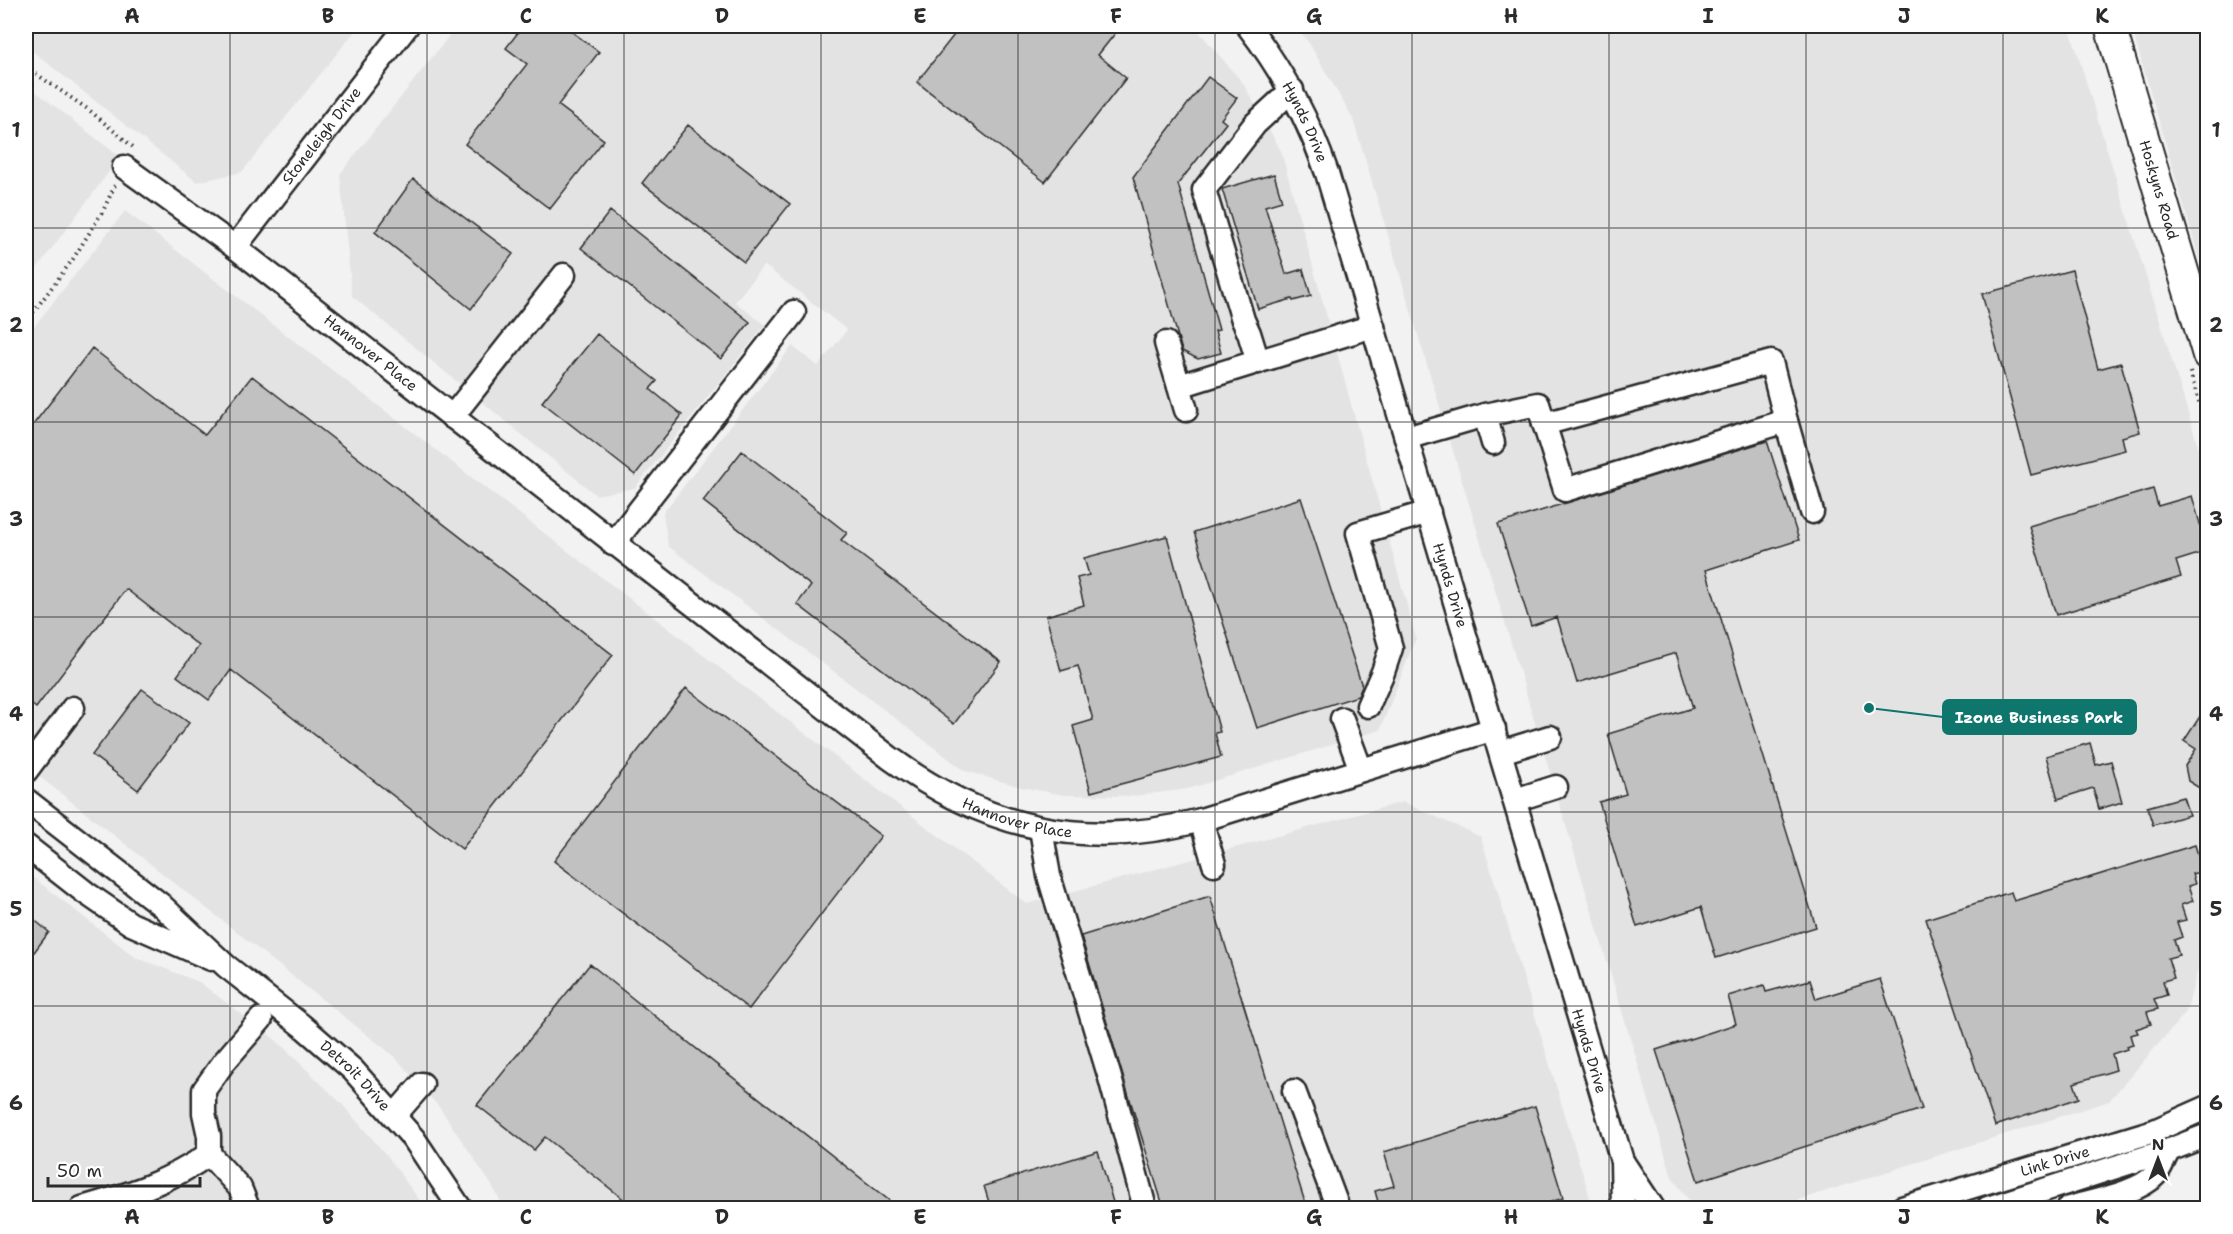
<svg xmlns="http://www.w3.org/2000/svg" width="2233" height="1234" viewBox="0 0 2233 1234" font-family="'Shantell Sans',sans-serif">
<rect width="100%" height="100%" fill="#f2f2f2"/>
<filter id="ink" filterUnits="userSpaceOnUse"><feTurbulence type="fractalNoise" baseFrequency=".0167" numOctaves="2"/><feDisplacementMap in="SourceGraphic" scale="12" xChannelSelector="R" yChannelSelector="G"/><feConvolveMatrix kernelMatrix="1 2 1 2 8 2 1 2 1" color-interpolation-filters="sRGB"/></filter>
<g filter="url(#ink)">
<!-- built -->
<path fill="#e3e3e3" d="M26,26H359L242,172L197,182L26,46Z
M457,26H1194L1243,83L1281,151L1416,638L1380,730L1188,789L1133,796L1064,795L1021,787L965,771L668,546L663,513L792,346L818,366L847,330L764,265L735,302L765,325L635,488L596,495L352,296L340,174Z
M1295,26H2069L2208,478L2207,937L2186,1012L2109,1101L1773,1208H1704L1690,1202L1672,1177L1353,119L1309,43Z
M2131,26H2207V285Z
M26,84L120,157L26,283Z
M125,211L1027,904L1403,802L1481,837L1593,1208H504L493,1187L440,1108L394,1056L26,766V337Z
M26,872L135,957L199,982L276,1040L341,1103L388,1157L425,1208H26Z"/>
<!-- building -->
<path fill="#c1c1c1" stroke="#2b2b2b" stroke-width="1.5" d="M523,26H564L599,52L558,105L604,140L550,209L465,144L527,64L506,48Z
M961,26H1121L1098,55L1126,78L1045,182L917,82Z
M1208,77L1237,98L1221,119L1226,123L1178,184L1219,330L1215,331L1221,353L1198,359L1182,351L1133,177Z
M688,125L790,204L744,262L642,183Z
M1274,174L1282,201L1265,206L1286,274L1303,269L1311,296L1293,301L1292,299L1258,309L1222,189Z
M413,179L513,254L471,309L375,232Z
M610,211L750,322L721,359L581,248Z
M2072,270L2098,369L2121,363L2140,432L2122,437L2125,450L2031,475L1982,294Z
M597,334L657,381L650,389L682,415L635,475L542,402Z
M92,348L205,435L252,376L613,655L462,849L231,670L209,700L177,676L199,646L126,589L36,708L26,700V434Z
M1767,441L1799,540L1706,570L1816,927L1716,958L1701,907L1637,927L1599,802L1626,794L1608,734L1693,708L1676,653L1577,683L1557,617L1531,626L1498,524Z
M742,451L847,533L841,540L1001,662L954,724L797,604L811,586L703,501Z
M2153,489L2158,506L2192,496L2208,551L2176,561L2181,577L2056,615L2029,526Z
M1301,498L1362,686L1358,696L1257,728L1194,532Z
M1167,536L1220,732L1215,733L1221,757L1091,792L1073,726L1093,720L1078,666L1061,671L1046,616L1084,605L1077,578L1089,575L1084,558Z
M686,688L881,836L749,1009L554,861Z
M142,689L189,723L138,790L92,755Z
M2208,704V780L2201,789L2188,781L2185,766L2196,749L2184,741Z
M2090,743L2096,765L2111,761L2122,802L2099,809L2093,788L2058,799L2046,756Z
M2183,797L2189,815L2153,825L2147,807Z
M2195,845L2203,871L2192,874L2195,884L2188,886L2193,901L2181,905L2186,920L2177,922L2182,937L2174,940L2179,955L2168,958L2174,978L2163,981L2167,995L2154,999L2158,1009L2147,1012L2151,1024L2136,1029L2138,1033L2130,1035L2133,1045L2126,1047L2127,1049L2112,1054L2116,1070L2074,1083L2079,1098L1995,1126L1926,919L2011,892L2014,901Z
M1210,896L1307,1209H1164L1127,1090L1081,936Z
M26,913L49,932L26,963Z
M590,964L646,1009L900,1209H636L545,1137L534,1150L477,1105Z
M1880,979L1922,1109L1698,1181L1656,1050L1736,1024L1728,996L1764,985L1766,992L1810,980L1816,999Z
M1535,1106L1563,1198L1542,1205L1543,1209H1380L1375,1191L1394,1186L1384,1152Z
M1098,1151L1115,1209H991L984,1186Z"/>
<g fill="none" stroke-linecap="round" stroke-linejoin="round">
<!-- minor casing -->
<g stroke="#2b2b2b" stroke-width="27">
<g id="minor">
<path id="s1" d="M1248,26C1283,71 1308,118 1327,173L1622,1161L1653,1208"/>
<path id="s2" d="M124,167L235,247L890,758C987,829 1084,851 1201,820L1494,729"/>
<path id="s3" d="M235,247L407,26"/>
<path d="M1166,343L1186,410"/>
<path d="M1258,362L1249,333L1243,320L1204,190L1255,124L1292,90"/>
<path d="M1179,386L1373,326"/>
<path d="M1485,415L1493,443"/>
<path d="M452,417L564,275"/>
<path d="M1544,424L1771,362L1786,421"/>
<path d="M1406,438L1485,415L1538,404L1565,490L1786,421L1812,512"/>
<path d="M613,544L794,312"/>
<path d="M1368,706L1383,672L1391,648L1358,533L1429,512"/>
<path d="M1342,719L1361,770"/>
<path d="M1501,752L1550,737"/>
<path d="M26,771L73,708"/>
<path id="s4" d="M26,800L161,905L226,966L301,1025L353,1070L414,1139L460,1208"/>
<path d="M1515,800L1556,787"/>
<path d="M1201,820L1214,864"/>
<path d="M1041,829L1049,876L1110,1078L1145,1208"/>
<path d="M26,846L86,893L131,924L211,959"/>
<path d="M1294,1091L1338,1208"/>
<path d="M395,1115L422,1084"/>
<path d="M209,1154L240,1188L248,1208"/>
<path d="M1622,1161L1623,1208"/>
<path d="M82,1208C127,1195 170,1182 209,1154V1136L204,1113V1090L224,1062L261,1019"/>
<path id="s5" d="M1902,1208L2154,1131L2208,1107"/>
<path d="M1988,1208L2169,1150L2208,1135"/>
<path d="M2069,1208C2092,1201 2139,1193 2155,1175C2161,1169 2164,1158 2169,1150"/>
</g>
</g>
<!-- major casing -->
<g stroke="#2b2b2b" stroke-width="34">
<g id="major">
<path id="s6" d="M2110,26L2208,355"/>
</g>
</g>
<!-- path -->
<path stroke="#2b2b2b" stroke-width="4" stroke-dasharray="1.5 4.5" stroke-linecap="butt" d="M26,67L89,110L133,147
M26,322L73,259L103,211L115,185
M2190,372L2208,431"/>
<!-- minor -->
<use href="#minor" stroke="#fff" stroke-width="22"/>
<!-- major -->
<use href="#major" stroke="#fff" stroke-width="30"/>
</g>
</g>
<!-- grid -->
<path fill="none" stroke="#2b2b2b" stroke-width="1.5" stroke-opacity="0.55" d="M230,26V1208M427,26V1208M624,26V1208M821,26V1208M1018,26V1208M1215,26V1208M1412,26V1208M1609,26V1208M1806,26V1208M2003,26V1208M26,228H2208M26,422H2208M26,617H2208M26,812H2208M26,1006H2208"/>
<g text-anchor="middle" stroke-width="5" stroke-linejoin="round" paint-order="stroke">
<!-- street labels -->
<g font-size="15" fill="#2b2b2b" stroke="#fff">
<text dy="5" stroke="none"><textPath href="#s1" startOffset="112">Hynds Drive</textPath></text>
<text dy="5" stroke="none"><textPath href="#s3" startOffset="141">Stoneleigh Drive</textPath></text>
<text dy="5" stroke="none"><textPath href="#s6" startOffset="171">Hoskyns Road</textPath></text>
<text dy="5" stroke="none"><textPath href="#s2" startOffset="309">Hannover Place</textPath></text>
<text dy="5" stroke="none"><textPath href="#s1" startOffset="598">Hynds Drive</textPath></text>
<text dy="5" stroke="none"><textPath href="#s2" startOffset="1110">Hannover Place</textPath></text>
<text dy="5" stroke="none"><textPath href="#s1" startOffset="1084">Hynds Drive</textPath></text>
<text dy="5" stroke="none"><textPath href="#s4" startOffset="430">Detroit Drive</textPath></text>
<text dy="5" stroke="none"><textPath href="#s5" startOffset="160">Link Drive</textPath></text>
</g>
</g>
<!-- callouts -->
<path fill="none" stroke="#0f766e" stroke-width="2" d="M1869 708L1943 717"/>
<circle fill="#0f766e" stroke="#fff" stroke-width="2" cx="1869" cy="708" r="6"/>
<rect fill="#0f766e" stroke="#0f766e" stroke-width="2" x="1943" y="700" width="193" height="34" rx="6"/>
<g font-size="16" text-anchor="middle" font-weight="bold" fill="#fff">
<text x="2039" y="723">Izone Business Park</text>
</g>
<!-- margin -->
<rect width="2233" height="1234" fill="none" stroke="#fff" stroke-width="66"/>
<!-- north arrow -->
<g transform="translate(2158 1159)" stroke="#ffffff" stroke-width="4.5" paint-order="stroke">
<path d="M0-4.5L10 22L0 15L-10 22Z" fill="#2b2b2b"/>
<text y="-9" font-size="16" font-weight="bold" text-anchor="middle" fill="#2b2b2b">N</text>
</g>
<!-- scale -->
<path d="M48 1177v9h152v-9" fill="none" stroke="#2b2b2b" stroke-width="3"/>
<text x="57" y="1177" font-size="18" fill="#2b2b2b" stroke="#ffffff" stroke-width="4.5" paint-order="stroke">50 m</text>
<rect x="33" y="33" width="2167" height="1168" fill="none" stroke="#2b2b2b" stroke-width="2"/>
<g font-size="20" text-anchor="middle" font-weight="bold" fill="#2b2b2b">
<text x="132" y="23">A</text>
<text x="328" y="23">B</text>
<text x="526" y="23">C</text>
<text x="722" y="23">D</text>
<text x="920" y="23">E</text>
<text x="1116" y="23">F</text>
<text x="1314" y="23">G</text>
<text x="1511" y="23">H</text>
<text x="1708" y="23">I</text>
<text x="1904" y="23">J</text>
<text x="2102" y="23">K</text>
<text x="16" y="137">1</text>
<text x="2216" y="137">1</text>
<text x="16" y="332">2</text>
<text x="2216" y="332">2</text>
<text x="16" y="526">3</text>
<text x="2216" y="526">3</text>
<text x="16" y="721">4</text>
<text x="2216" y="721">4</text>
<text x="16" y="916">5</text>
<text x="2216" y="916">5</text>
<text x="16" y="1110">6</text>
<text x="2216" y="1110">6</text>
<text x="132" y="1224">A</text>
<text x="328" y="1224">B</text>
<text x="526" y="1224">C</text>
<text x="722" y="1224">D</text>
<text x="920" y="1224">E</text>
<text x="1116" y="1224">F</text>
<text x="1314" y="1224">G</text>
<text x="1511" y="1224">H</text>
<text x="1708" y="1224">I</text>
<text x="1904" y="1224">J</text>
<text x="2102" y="1224">K</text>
</g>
</svg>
